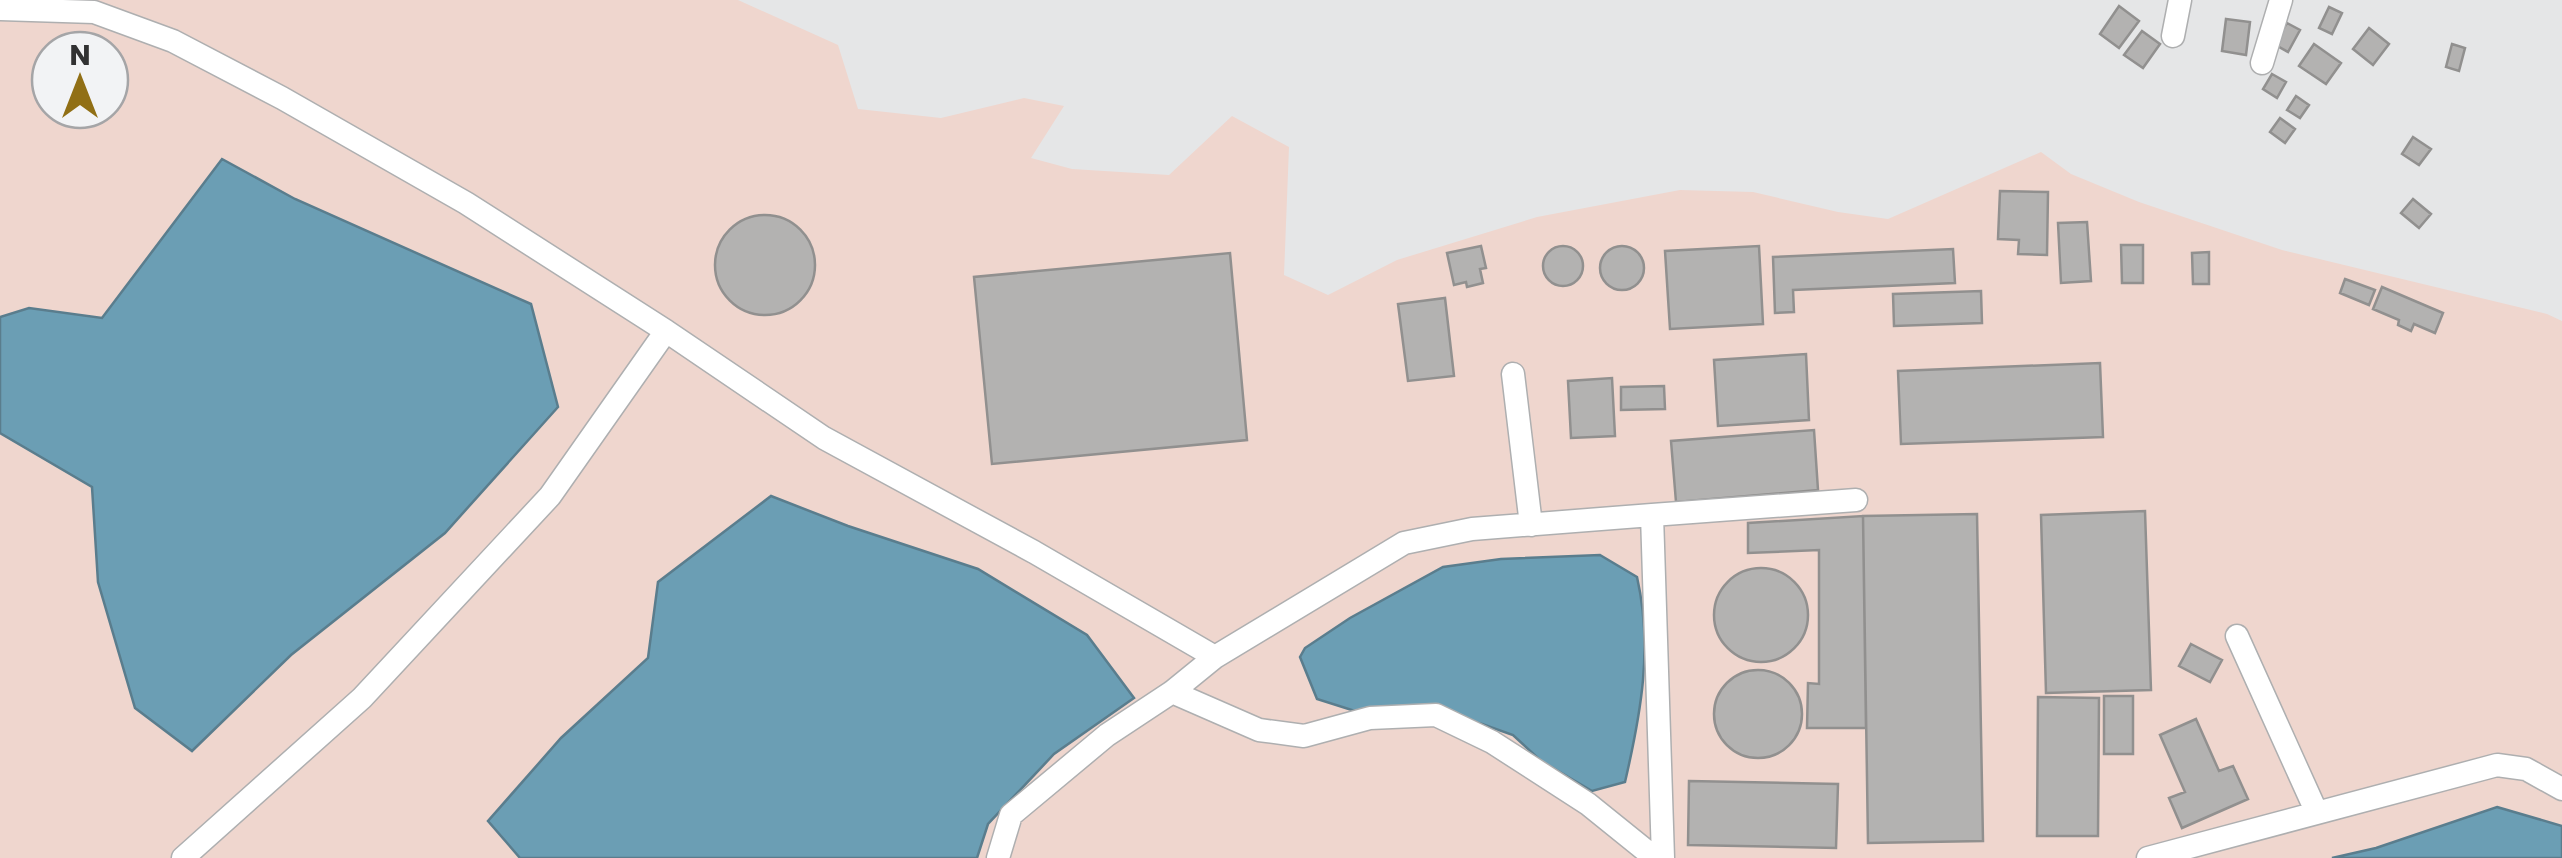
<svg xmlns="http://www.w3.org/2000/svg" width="2562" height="858" viewBox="0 0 2562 858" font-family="Poppins,sans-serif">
<rect width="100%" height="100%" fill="#e5e6e7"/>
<!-- industrial -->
<path fill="#efd6ce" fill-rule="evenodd" d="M0,0H738L838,45L858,109L941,118L1024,98L1064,106L1031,158L1072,169L1169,175L1232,116L1289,147L1284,275L1328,295L1397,260L1537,217L1680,190L1753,192L1838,212L1888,219L2041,152L2071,174L2139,202L2282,250L2547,314L2562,321V858H0ZM50,50H110V110H50Z"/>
<!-- water -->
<path fill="#6b9eb4" stroke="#5a7d8d" stroke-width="2.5" d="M222,159L295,199L531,304L558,407L445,533L291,655L192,751L135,708L98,582L92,487L0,433V317L29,308L102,318Z
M771,496L848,526L978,569L1087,635L1134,698L1054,754L988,824L977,858H520L488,821L561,738L648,658L658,582Z
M1600,555L1637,577C1653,647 1641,713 1625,782L1592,791L1541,761L1513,735L1482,724L1424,711L1358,712L1317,699L1300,657L1305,648L1350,618L1443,567L1501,559Z
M2497,807L2562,826V858H2332L2376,848Z"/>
<!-- building -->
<path fill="#b3b2b1" stroke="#91908f" stroke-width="2.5" d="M2119,6L2139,21L2119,48L2100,34Z
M2329,7L2342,13L2332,34L2319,28Z
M2226,19L2250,22L2246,55L2222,51Z
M2287,23L2300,30L2288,52L2274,44Z
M2369,28L2389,44L2373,65L2353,49Z
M2142,31L2160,44L2143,68L2124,55Z
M2314,44L2341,63L2326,84L2299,66Z
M2452,44L2465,48L2459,71L2446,67Z
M2272,74L2286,82L2277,98L2263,89Z
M2296,96L2309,105L2300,118L2287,110Z
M2280,118L2295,129L2285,143L2270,132Z
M2413,137L2431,149L2419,165L2402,154Z
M2000,191L2048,192L2047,255L2018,254L2019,240L1998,239Z
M2413,199L2431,214L2419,228L2401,213Z
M715 265a50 50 0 1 1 100 0a50 50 0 1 1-100 0Z
M2087,222L2091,281L2061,283L2058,223Z
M2121,245H2143V283H2122Z
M1543 266a20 20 0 1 1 40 0a20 20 0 1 1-40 0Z
M1600 268a22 22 0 1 1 44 0a22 22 0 1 1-44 0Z
M1481,246L1486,268L1480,269L1483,283L1467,287L1466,282L1454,285L1447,253Z
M1759,246L1763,324L1670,329L1665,251Z
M1953,249L1955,283L1793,290L1794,312L1775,313L1773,257Z
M2209,252V284H2193L2192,253Z
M1230,253L1247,440L992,464L974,277Z
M2345,279L2375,290L2369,305L2340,293Z
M2382,287L2443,313L2435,333L2414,324L2411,331L2398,325L2399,320L2373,309Z
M1981,291L1982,323L1894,326L1893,294Z
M1445,298L1454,376L1408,381L1398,304Z
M1806,354L1809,420L1718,426L1714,360Z
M2100,363L2103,437L1901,444L1898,371Z
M1612,378L1615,436L1571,438L1568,381Z
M1664,386L1665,409L1621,410V387Z
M1814,430L1818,490L1676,502L1671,441Z
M2145,511L2151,690L2046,693L2041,515Z
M1977,514L1983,841L1868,843L1863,516Z
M1863,516L1866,728H1807L1808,683L1819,684V550L1748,553V523Z
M1714 615a47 47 0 1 1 94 0a47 47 0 1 1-94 0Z
M2191,644L2222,660L2210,682L2179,666Z
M1714 714a44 44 0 1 1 88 0a44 44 0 1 1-88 0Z
M2104,696H2133V754H2104Z
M2038,697L2099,698L2098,836H2037Z
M2196,719L2219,771L2233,766L2248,799L2182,828L2169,798L2185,792L2160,735Z
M1689,781L1838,784L1836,848L1688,845Z"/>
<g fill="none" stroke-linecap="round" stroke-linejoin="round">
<!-- minor casing -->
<g stroke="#aeafb0" stroke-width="25">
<path id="minor" d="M0,9L94,12L173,41L282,98L466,203L666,331L824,438L1034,552L1215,657L1404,543L1472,529L1652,515L1663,858
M2173,36L2180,0
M2262,63L2281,0
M1513,374L1531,525
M1652,515L1856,500
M2237,636L2316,811
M1172,692L1259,730L1304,736L1370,718L1436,715L1492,742L1588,804L1655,858
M183,858L362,698L550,496L666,331
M998,858L1011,815L1107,735L1172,692L1215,657
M2148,858L2497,765L2526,769L2562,789"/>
</g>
<!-- minor -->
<use href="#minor" stroke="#fff" stroke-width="22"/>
</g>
<!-- north arrow -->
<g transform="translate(80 80)"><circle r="48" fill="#f2f3f5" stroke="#a5a5a7" stroke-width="2.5"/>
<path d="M0-8L18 38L0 25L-18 38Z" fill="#916f15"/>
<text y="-15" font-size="28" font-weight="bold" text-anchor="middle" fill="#313132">N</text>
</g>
</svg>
